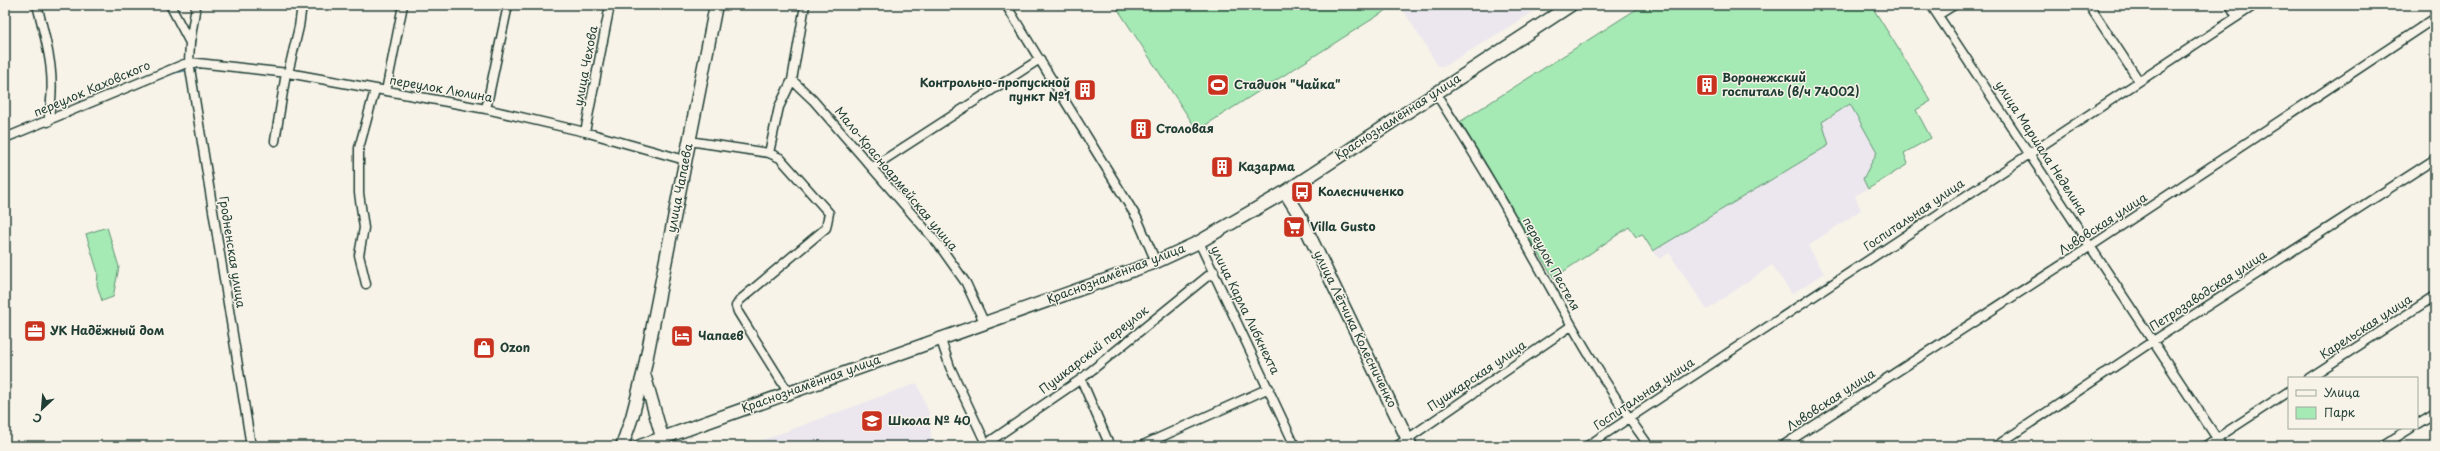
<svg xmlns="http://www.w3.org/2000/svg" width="2440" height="451" viewBox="0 0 2440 451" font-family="'Playpen Sans',sans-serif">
<rect width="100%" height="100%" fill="#f7f3e8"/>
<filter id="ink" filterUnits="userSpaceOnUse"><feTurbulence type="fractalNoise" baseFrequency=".025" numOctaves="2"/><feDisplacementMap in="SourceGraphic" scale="8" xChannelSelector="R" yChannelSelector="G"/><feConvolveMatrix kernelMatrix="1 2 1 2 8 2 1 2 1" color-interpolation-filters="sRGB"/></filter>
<g filter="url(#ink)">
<!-- built -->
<path fill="#ece7ee" d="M1400,5H1536L1538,9L1445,66H1438Z
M1643,5H1871L1931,101L1916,110L1931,138L1904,153L1908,164L1855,196L1861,210L1808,246L1824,273L1792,294L1772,265L1707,310L1669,253L1659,259L1642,234L1636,237L1629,227L1554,278Z
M917,383L929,413L932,446H746Z"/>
<!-- green -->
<path fill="#a5e9b4" stroke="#629374" d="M1115,5H1392L1393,6L1201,128L1195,127Z
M1643,5H1871L1931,101L1916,110L1931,138L1904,153L1908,164L1868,189L1863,179L1877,152L1850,104L1822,122L1829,145L1653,251L1642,234L1636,237L1629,227L1554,278L1458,123Z
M107,227L119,267L113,297L102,301L97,285L98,273L86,234Z"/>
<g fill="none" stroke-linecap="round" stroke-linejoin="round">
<!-- stream -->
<path stroke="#6698a9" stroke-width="2.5" d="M171,73L198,68"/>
<!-- street casing -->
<g stroke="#1f3d34" stroke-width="11">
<path id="street" d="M37,5C48,48 57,77 48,122
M170,5L190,43L189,62L251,446
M1006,5L1137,218L1156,262
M1931,5L2222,446
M2089,5L2139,81
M2230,5L2237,17
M1938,15L1954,5
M190,43L196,5
M288,73L299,27L302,5
M792,80L805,5
M386,91L403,5
M1435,92C1461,133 1488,175 1511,217C1555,295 1596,374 1649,446
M486,109L508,5
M585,132L610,5
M5,138L189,62L288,73L486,109L585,132L685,160
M275,141L286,73
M689,141L769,153L779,107L792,80L813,100L939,245L966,283L984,322
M769,153L780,158L829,213L826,228L740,300L736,306L738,312L788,392
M873,167L1040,59
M1199,242L1295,446
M366,284L359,255L364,228L359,193V148L375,90
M940,337L950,367L987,446
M2309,378L2435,296
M1081,379L1110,446
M2417,424L2435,413
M986,444L1081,379L1214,271
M1141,446L1269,388
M1397,446L1571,326
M1587,446L2255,5
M1782,446L2091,246L2435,18
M1996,446L2153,341L2435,159
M2205,446L2289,391
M2382,446L2411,428"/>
</g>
<!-- secondary casing -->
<g stroke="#1f3d34" stroke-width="15">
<path id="secondary" d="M1285,192L1300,216L1411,446
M644,374L662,437
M622,446L632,417L644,371L716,5
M640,446L1156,262L1199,242L1285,192L1571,5"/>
</g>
<!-- street -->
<use href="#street" stroke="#f7f3e8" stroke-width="8"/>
<!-- secondary -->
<use href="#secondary" stroke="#f7f3e8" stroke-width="12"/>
</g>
</g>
<!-- icons -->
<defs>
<g id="stadium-square" transform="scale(1.15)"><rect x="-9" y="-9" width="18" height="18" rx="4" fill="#c8321e" stroke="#f7f3e8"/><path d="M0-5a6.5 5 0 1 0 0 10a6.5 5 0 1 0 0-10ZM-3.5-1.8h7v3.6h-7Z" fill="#fff"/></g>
<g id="building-square" transform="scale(1.15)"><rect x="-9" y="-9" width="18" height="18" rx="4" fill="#c8321e" stroke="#f7f3e8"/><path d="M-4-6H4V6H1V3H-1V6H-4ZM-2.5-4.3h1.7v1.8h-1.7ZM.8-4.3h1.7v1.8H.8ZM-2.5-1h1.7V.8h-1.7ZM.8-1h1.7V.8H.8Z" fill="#fff"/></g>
<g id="bus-square" transform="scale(1.15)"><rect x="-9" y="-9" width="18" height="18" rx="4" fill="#c8321e" stroke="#f7f3e8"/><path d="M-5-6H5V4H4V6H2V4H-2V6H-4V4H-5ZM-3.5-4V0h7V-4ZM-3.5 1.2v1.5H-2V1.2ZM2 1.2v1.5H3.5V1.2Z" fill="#fff"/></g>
<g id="supermarket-square" transform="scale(1.15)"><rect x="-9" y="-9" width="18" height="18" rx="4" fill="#c8321e" stroke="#f7f3e8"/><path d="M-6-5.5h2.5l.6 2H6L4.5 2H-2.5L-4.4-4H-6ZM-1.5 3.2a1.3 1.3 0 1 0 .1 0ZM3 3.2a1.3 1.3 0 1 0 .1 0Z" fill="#fff"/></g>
<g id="office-square" transform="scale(1.15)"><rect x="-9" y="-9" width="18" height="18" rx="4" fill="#c8321e" stroke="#f7f3e8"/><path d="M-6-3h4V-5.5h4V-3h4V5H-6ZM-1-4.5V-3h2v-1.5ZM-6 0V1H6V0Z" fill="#fff"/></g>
<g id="hotel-square" transform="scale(1.15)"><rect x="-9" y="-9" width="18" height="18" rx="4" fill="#c8321e" stroke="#f7f3e8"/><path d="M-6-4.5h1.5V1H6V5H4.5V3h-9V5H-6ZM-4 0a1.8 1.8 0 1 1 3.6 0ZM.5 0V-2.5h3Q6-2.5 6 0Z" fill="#fff"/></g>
<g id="shop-square" transform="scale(1.15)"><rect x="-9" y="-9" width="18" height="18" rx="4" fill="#c8321e" stroke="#f7f3e8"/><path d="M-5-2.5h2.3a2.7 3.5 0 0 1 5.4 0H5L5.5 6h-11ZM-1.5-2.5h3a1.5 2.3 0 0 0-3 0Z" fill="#fff"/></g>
<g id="school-square" transform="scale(1.15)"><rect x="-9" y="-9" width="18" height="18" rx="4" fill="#c8321e" stroke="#f7f3e8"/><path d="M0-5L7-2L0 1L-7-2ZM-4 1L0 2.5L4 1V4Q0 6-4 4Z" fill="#fff"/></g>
</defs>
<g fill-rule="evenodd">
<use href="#stadium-square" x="1218" y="85"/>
<use href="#building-square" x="1707" y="85"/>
<use href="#building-square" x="1085" y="90"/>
<use href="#building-square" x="1141" y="129"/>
<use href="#building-square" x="1222" y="167"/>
<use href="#bus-square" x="1302" y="192"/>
<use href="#supermarket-square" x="1294" y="227"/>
<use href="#office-square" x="35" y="331"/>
<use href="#hotel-square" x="682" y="336"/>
<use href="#shop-square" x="484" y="348"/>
<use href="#school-square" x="872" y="421"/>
</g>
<g text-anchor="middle" stroke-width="3" stroke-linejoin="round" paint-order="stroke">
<!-- street labels -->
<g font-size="12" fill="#1f3d34" stroke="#f7f3e8">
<text transform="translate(586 66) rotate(-79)" y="4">улица Чехова</text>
<text transform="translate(92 89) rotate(-23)" y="4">переулок Каховского</text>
<text transform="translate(441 89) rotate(10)" y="4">переулок Люлина</text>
<text transform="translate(1398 117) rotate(-33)" y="4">Краснознамённая улица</text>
<text transform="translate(2041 148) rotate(57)" y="4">улица Маршала Неделина</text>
<text transform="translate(896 179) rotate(50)" y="4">Мало-Красноармейская улица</text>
<text transform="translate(680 188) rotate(-79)" y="4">улица Чапаева</text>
<text transform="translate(1914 215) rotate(-34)" y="4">Госпитальная улица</text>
<text transform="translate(2103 224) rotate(-33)" y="4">Львовская улица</text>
<text transform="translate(232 252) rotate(81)" y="4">Гродненская улица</text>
<text transform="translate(1551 264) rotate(61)" y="4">переулок Пестеля</text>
<text transform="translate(1116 274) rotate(-21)" y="4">Краснознамённая улица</text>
<text transform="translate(2208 291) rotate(-33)" y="4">Петрозаводская улица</text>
<text transform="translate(1245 310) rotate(64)" y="4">улица Карла Либкнехта</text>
<text transform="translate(2366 327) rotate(-33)" y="4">Карельская улица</text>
<text transform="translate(1355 329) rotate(64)" y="4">улица Лётчика Колесниченко</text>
<text transform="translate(1094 350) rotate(-38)" y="4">Пушкарский переулок</text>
<text transform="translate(1477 376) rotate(-34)" y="4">Пушкарская улица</text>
<text transform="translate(811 384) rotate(-20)" y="4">Краснознамённая улица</text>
<text transform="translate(1644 394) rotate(-34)" y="4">Госпитальная улица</text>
<text transform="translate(1831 400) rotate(-33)" y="4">Львовская улица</text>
</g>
<!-- poi labels -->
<g font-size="12" font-weight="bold" fill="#1f3d34" stroke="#f7f3e8" text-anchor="start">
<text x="1722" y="82">Воронежский<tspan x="1722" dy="14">госпиталь (в/ч 74002)</tspan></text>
<text x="1070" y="87" text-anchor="end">Контрольно-пропускной<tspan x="1070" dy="14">пункт №1</tspan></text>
<text x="1234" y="89">Стадион "Чайка"</text>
<text x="1156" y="133">Столовая</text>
<text x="1238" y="171">Казарма</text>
<text x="1318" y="196">Колесниченко</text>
<text x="1310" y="231">Villa Gusto</text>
<text x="50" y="335">УК Надёжный дом</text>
<text x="698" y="340">Чапаев</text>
<text x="500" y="352">Ozon</text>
<text x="888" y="425">Школа № 40</text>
</g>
</g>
<!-- margin -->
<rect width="2440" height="451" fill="none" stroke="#f7f3e8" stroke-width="20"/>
<rect x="10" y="10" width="2420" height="431" fill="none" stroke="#1f3d34" stroke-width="1.5" filter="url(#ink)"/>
<!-- legend -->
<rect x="2288" y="377" width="130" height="52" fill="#f7f3e8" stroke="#a1aaa0"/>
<rect x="2296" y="390" width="20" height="6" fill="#f7f3e8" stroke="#a1aaa0"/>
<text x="2324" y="397" font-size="12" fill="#1f3d34">Улица</text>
<rect x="2296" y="407" width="20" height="12" fill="#a5e9b4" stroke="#a1aaa0"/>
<text x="2324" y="417" font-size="12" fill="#1f3d34">Парк</text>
<!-- north arrow -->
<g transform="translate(42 409) rotate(206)" stroke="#f7f3e8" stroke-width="3" paint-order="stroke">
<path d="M0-3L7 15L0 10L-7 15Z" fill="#1f3d34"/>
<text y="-6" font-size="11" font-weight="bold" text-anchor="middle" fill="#1f3d34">С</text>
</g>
</svg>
